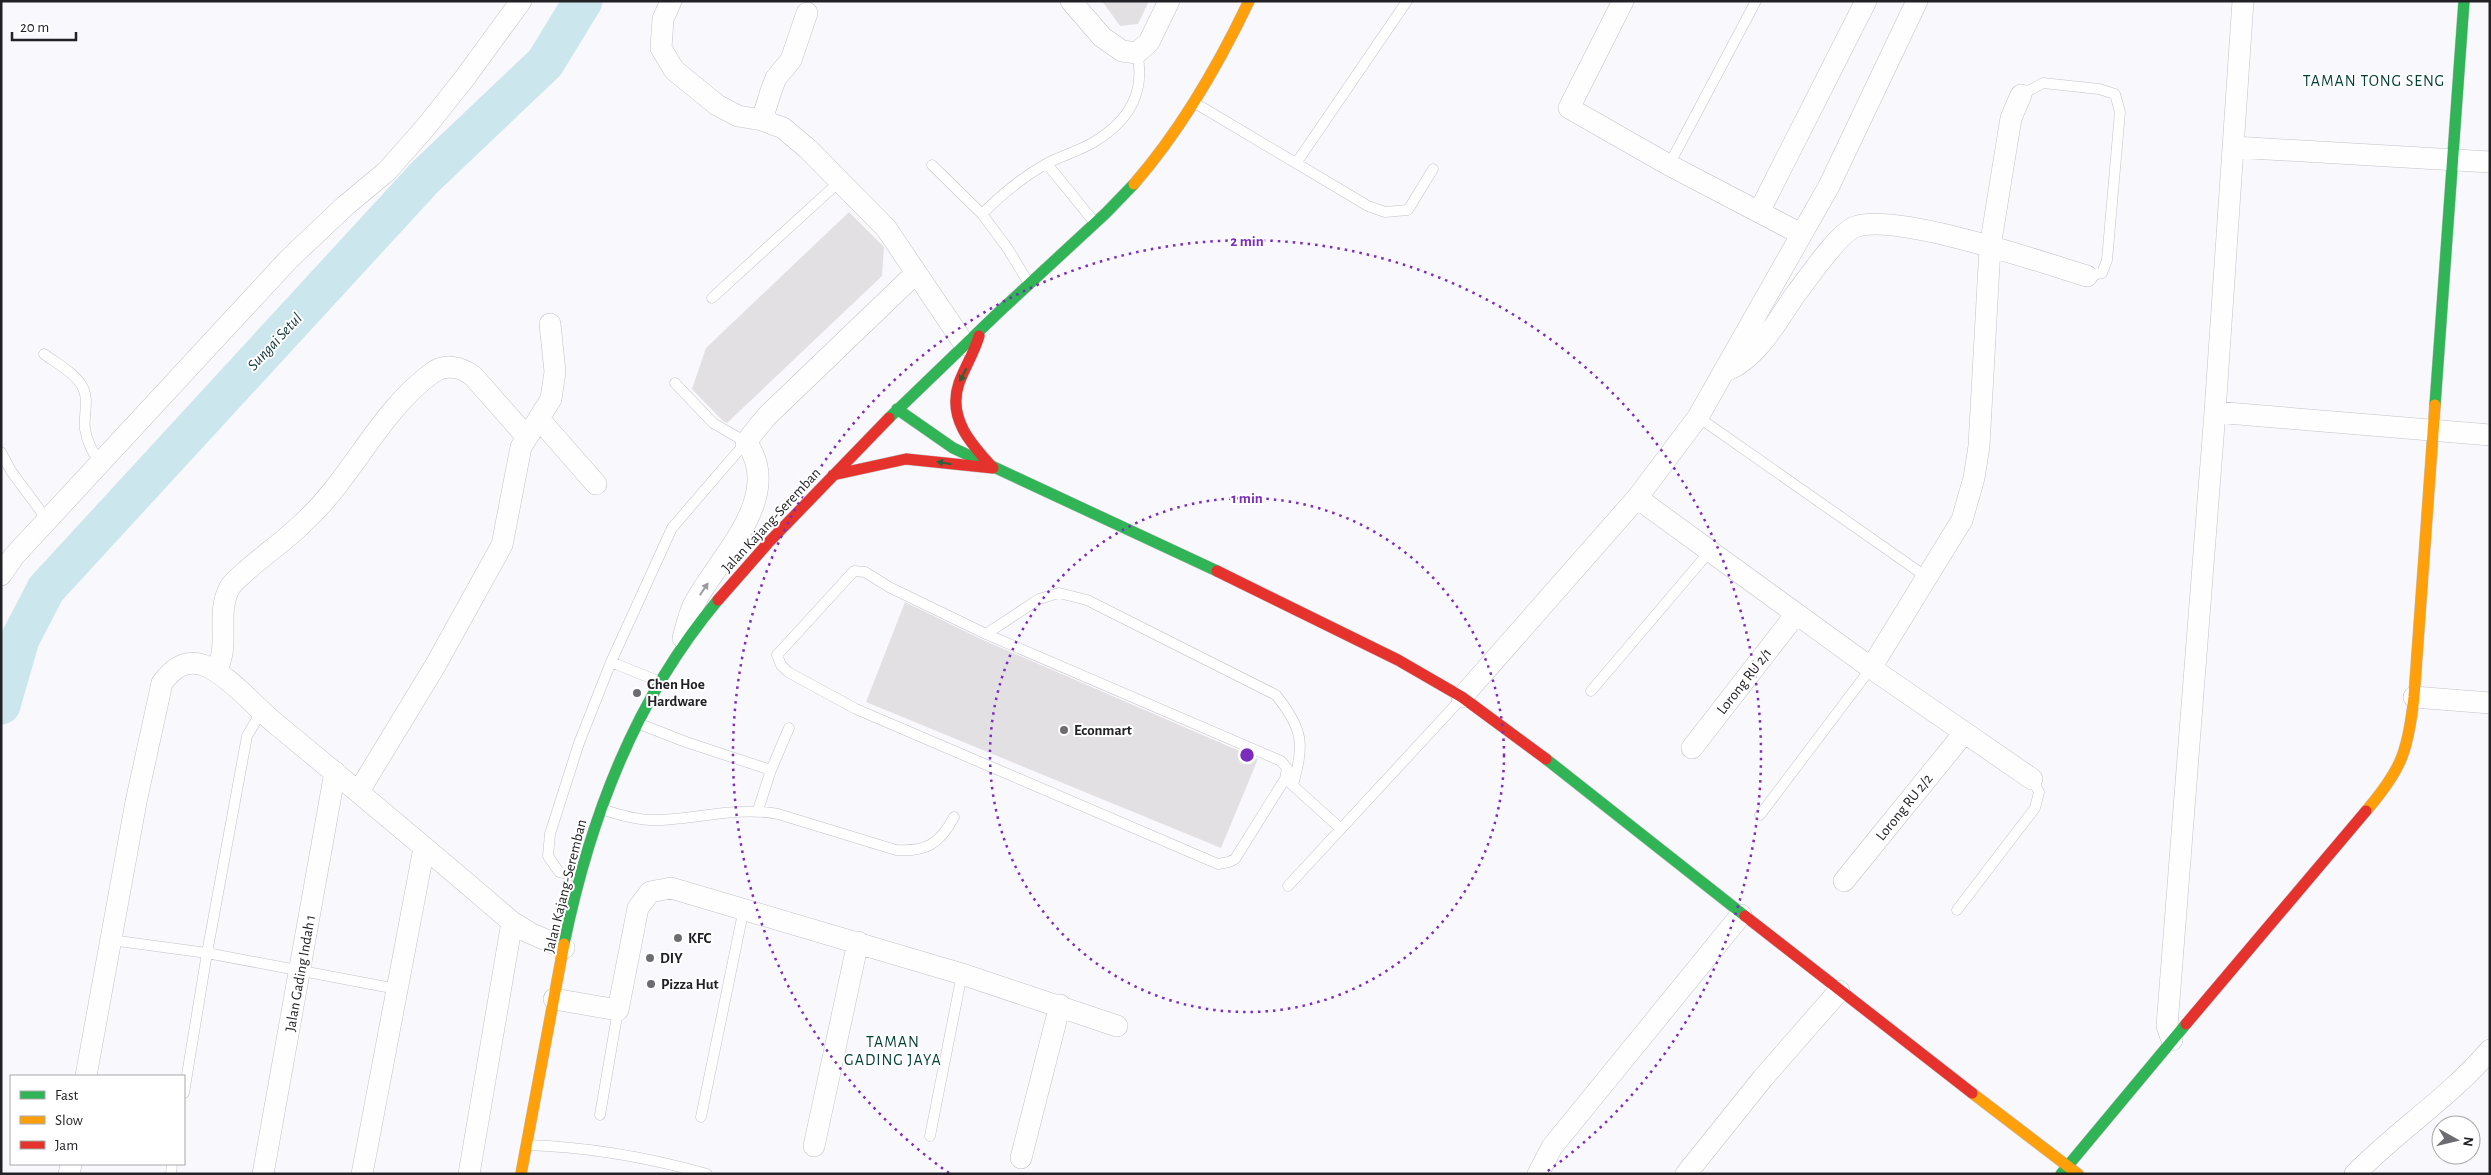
<svg xmlns="http://www.w3.org/2000/svg" width="2491" height="1175" viewBox="0 0 2491 1175" font-family="'Alegreya Sans',sans-serif">
<rect width="100%" height="100%" fill="#f8f8fd"/>
<g fill="none" stroke-linecap="round" stroke-linejoin="round">
<!-- river -->
<path stroke="#cbe6ec" stroke-width="39" d="M1,705L20,639L46,589L425,177L545,63L583,1"/>
</g>
<!-- building -->
<path fill="#e3e0e4" d="M1102,1H1149L1138,24L1120,26Z
M849,212L884,247L882,276L727,423L723,421L692,389L706,348Z
M905,602L983,640L1258,759L1221,848L866,702Z"/>
<g fill="none" stroke-linecap="round" stroke-linejoin="round">
<!-- lane casing -->
<g stroke="#c3c2c7" stroke-width="11">
<path id="lane" d="M2021,95L2043,83L2099,89L2115,94L2120,112L2107,260L2102,273L2087,276
M1195,103L1368,206L1385,212L1408,210L1433,169
M1297,162L1407,1
M1047,164L1095,223
M932,165L982,214L1008,249L1028,282
M1669,165L1756,1
M982,214C1002,194 1021,178 1046,164C1061,156 1079,151 1094,142C1129,121 1146,93 1137,53
M712,298L840,181
M44,354C56,363 75,373 82,386C90,400 83,415 85,429C87,443 93,453 101,464
M1698,417L1928,578
M1,452L11,471L48,521
M854,571L865,572L889,587L986,634L1281,761L1287,768L1285,779L1235,859L1229,862L1218,864L856,709L788,672L781,665L777,655Z
M986,634L1039,599L1059,593L1087,600L1276,695C1304,730 1304,744 1293,785
M611,662L658,681
M1591,691L1710,551
M637,723L686,742L771,770
M1289,782L1341,829
M601,809C619,815 639,821 658,820C698,819 738,806 778,814L896,850C926,852 940,844 954,817
M758,810L771,770L789,728
M1760,815L1871,668
M579,877L559,872L548,856L550,834L579,743L611,662L672,528L746,442L713,423L675,383
M1288,886L1462,698
M1957,910L2035,808L2039,792L2032,779
M111,940L207,953L397,989
M184,1093L207,953L247,736L261,712
M600,1115L618,1010
M701,1117L744,908
M930,1136L962,974
M527,1145C589,1147 647,1157 707,1174
M171,1174L172,1164"/>
</g>
<!-- street casing -->
<g stroke="#c3c2c7" stroke-width="22">
<path id="street" d="M671,1L663,19L661,48L674,70L717,105L738,116L762,120L783,128L808,149L886,228L965,345
M1071,1L1102,37L1122,51L1137,53L1149,42L1169,1
M1623,1L1569,108L1669,165L1801,234
M762,120L771,91L776,78L791,60L807,13
M2233,147L2490,162
M1759,212L1866,1
M1728,370C1758,357 1777,321 1795,295C1807,280 1838,233 1855,227C1895,212 2041,262 2087,276
M2215,412L2490,435
M539,419L596,484
M1637,498L1871,668L2032,779
M1,575L14,556L289,259L345,206L387,171L425,128L464,79L521,1
M683,638C686,627 689,614 694,604C717,559 786,497 746,442L766,417L916,273
M1871,668L1962,520L1974,478L1979,446L1990,247L2011,118L2021,95
M216,671C231,644 215,614 230,587C234,581 241,576 246,571C265,554 286,540 304,522C352,478 379,412 432,373C445,363 461,367 473,376L526,436
M1462,697L1637,498L1698,417L1829,186L1917,1
M2414,697L2490,703
M1692,748L1796,614
M359,791L435,666L502,545L521,447L551,399L555,372L550,324
M1844,881L1964,733
M554,999L618,1010L638,908L650,892L671,888L962,974L1117,1026
M2172,1040L2167,1026L2215,412L2243,1
M86,1076L136,802L162,683C172,669 185,659 203,665C228,674 255,707 276,724C355,789 434,855 512,922L530,933L564,948
M814,1146L858,942
M1021,1158L1060,1005
M69,1174L71,1164
M263,1174L335,772
M362,1174L424,848
M469,1174L512,922
M1538,1174L1552,1147L1741,915
M1686,1174L1763,1078L1839,991
M2355,1174C2398,1130 2450,1097 2490,1050"/>
</g>
<!-- fast casing -->
<g stroke="#c3c2c7" stroke-width="12">
<path id="fast" d="M2435,405L2464,1
M897,409L953,448L1217,571
M889,418L999,312L1106,213L1134,184
M1546,759L1745,916
M564,944C590,818 635,699 718,600
M2061,1174L2186,1024"/>
</g>
<!-- slow casing -->
<g stroke="#c3c2c7" stroke-width="12">
<path id="slow" d="M1134,184C1181,130 1218,66 1249,1
M2366,811C2402,769 2408,751 2414,697L2435,405
M1972,1093L2078,1174
M521,1174L564,944"/>
</g>
<!-- jam casing -->
<g stroke="#c3c2c7" stroke-width="12">
<path id="jam" d="M979,336C974,353 965,367 959,383C947,418 971,444 993,468
M833,475L906,459L993,468
M1217,571L1398,660L1462,697L1546,759
M718,600L768,543L889,418
M1745,916L1972,1093
M2186,1024L2366,811"/>
</g>
<!-- lane -->
<use href="#lane" stroke="#fefeff" stroke-width="10"/>
<!-- street -->
<use href="#street" stroke="#fefeff" stroke-width="21"/>
<!-- fast -->
<use href="#fast" stroke="#30b455" stroke-width="11"/>
<!-- slow -->
<use href="#slow" stroke="#ff9f0a" stroke-width="11"/>
<!-- jam -->
<use href="#jam" stroke="#e5322d" stroke-width="11"/>
</g>
<!-- one-way arrows -->
<defs><path id="oneway-solid" d="M-6-.8H1V-3.2L6.5 0L1 3.2V.8H-6Z" transform="scale(1.25)"/></defs>
<g fill="#28643b">
<use href="#oneway-solid" transform="translate(963 375) rotate(117)"/>
<use href="#oneway-solid" transform="translate(944 463) rotate(-170)"/>
</g>
<use fill="#9b9b9d" href="#oneway-solid" transform="translate(704 589) rotate(-56)"/>
<!-- distance rings -->
<g fill="none" stroke="#7b2cbf" stroke-width="2.5" stroke-dasharray="2.5 5">
<circle cx="1247" cy="755" r="257"/>
<path d="M949 1173A514 514 0 1 1 1545 1173"/>
</g>
<!-- markers -->
<g fill="#6d6d71" stroke="#fff" stroke-width="2">
<circle cx="637" cy="693" r="5"/>
<circle cx="1064" cy="730" r="5"/>
<circle cx="678" cy="938" r="5"/>
<circle cx="650" cy="958" r="5"/>
<circle cx="651" cy="984" r="5"/>
</g>
<g text-anchor="middle" stroke-width="4" stroke-linejoin="round" paint-order="stroke">
<!-- street labels -->
<g font-size="15" fill="#222226" stroke="#fff">
<text transform="translate(771 520) rotate(-47)" y="5">Jalan Kajang-Seremban</text>
<text transform="translate(1744 681) rotate(-52)" y="5">Lorong RU 2/1</text>
<text transform="translate(1904 807) rotate(-51)" y="5">Lorong RU 2/2</text>
<text transform="translate(565 886) rotate(-76)" y="5">Jalan Kajang-Seremban</text>
<text transform="translate(300 973) rotate(-80)" y="5">Jalan Gading Indah 1</text>
</g>
<!-- poi labels -->
<g font-size="15" font-weight="bold" fill="#222226" stroke="#fff" text-anchor="start">
<text x="647" y="689">Chen Hoe<tspan x="647" dy="17">Hardware</tspan></text>
<text x="1074" y="735">Econmart</text>
<text x="688" y="943">KFC</text>
<text x="660" y="963">DIY</text>
<text x="661" y="989">Pizza Hut</text>
</g>
<!-- neighbourhood labels -->
<g font-size="16" letter-spacing="1" fill="#023f35" stroke="#fff">
<text x="2374" y="86">TAMAN TONG SENG</text>
<text x="893" y="1047">TAMAN<tspan x="893" dy="18">GADING JAYA</tspan></text>
</g>
<!-- water labels -->
<g font-size="16" font-style="italic" fill="#0d3338" stroke="#fff">
<text transform="translate(274 341) rotate(-47)" y="6">Sungai Setul</text>
</g>
</g>
<circle cx="1247" cy="755" r="8" fill="#7b2cbf" stroke="#fff" stroke-width="2.5"/>
<g font-size="15" text-anchor="middle" font-weight="bold" fill="#7b2cbf" stroke="#fff" stroke-width="4" stroke-linejoin="round" paint-order="stroke">
<text x="1247" y="246">2 min</text>
<text x="1247" y="503">1 min</text>
</g>
<!-- border -->
<rect width="2491" height="1175" fill="none" stroke="#222226" stroke-width="5"/>
<!-- legend -->
<rect x="10" y="1075" width="175" height="90" fill="#ffffff" stroke="#a7a7a8"/>
<rect x="20" y="1091" width="25" height="8" fill="#30b455" stroke="#a7a7a8"/>
<text x="55" y="1100" font-size="15" fill="#222226">Fast</text>
<rect x="20" y="1116" width="25" height="8" fill="#ff9f0a" stroke="#a7a7a8"/>
<text x="55" y="1125" font-size="15" fill="#222226">Slow</text>
<rect x="20" y="1141" width="25" height="8" fill="#e5322d" stroke="#a7a7a8"/>
<text x="55" y="1150" font-size="15" fill="#222226">Jam</text>
<!-- north arrow -->
<g transform="translate(2456 1140) rotate(98)"><circle r="24" fill="#ffffff" stroke="#a7a7a8"/>
<path d="M0-4L9 19L0 12L-9 19Z" fill="#6d6d71"/>
<text y="-8" font-size="14" font-weight="bold" text-anchor="middle" fill="#222226">N</text>
</g>
<!-- scale -->
<path d="M12 32v8h64v-8" fill="none" stroke="#222226" stroke-width="2.5"/>
<text x="20" y="32" font-size="15" fill="#222226" stroke="#ffffff" stroke-width="4" paint-order="stroke">20 m</text>
</svg>
